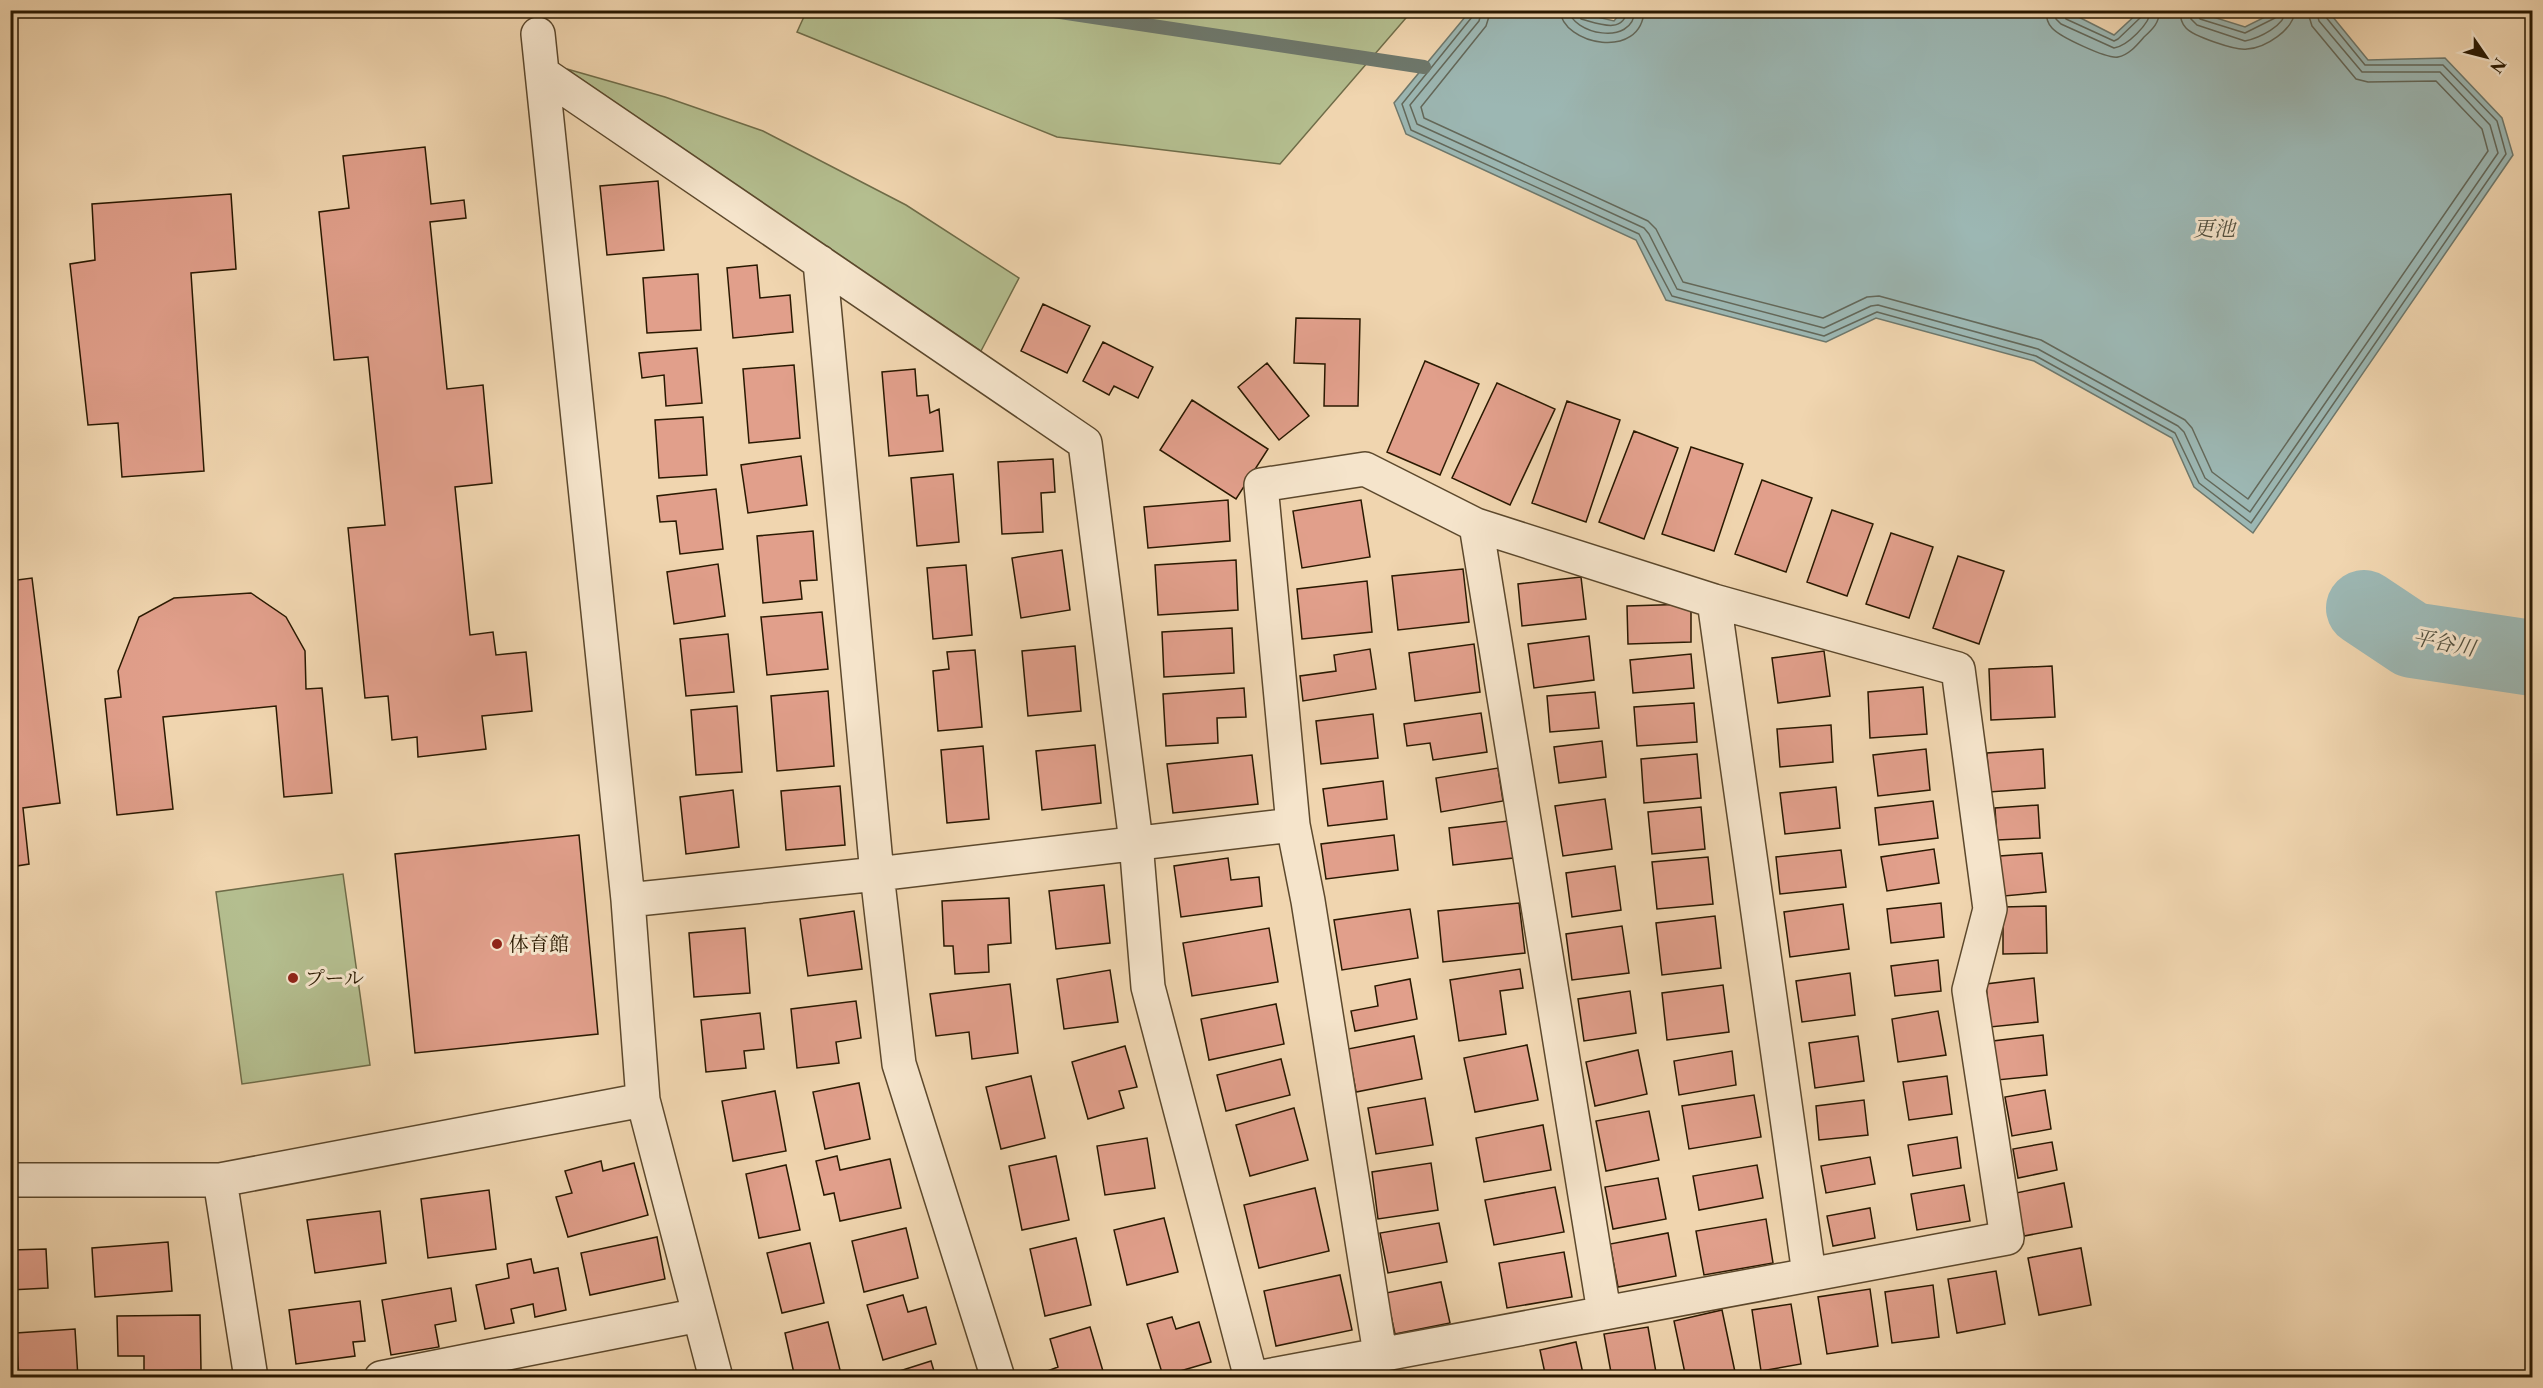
<svg xmlns="http://www.w3.org/2000/svg" width="2543" height="1388" viewBox="0 0 2543 1388" font-family="'Libre Caslon Text','Noto Serif JP',serif">
<rect width="100%" height="100%" fill="#f0d5af"/>
<filter id="stains"><feTurbulence type="fractalNoise" baseFrequency=".00333" numOctaves="4"/><feColorMatrix values="0 0 0 0 .2 0 0 0 0 .09 0 0 0 0 .02 0 0 0 .5 -.17"/></filter>
<radialGradient id="worn" r=".72"><stop offset=".6" stop-color="#630" stop-opacity="0"/><stop offset="1" stop-color="#630" stop-opacity=".3"/></radialGradient>
<!-- green -->
<path fill="#b4be8f" stroke="#6f6c48" stroke-width="1.5" d="M807,10H1412V11L1280,164L1057,137L797,32Z
M567,69L665,97L763,131L906,205L1019,278L981,351Z
M343,874L370,1065L242,1084L216,892Z"/>
<!-- water -->
<path fill="#9cb7b3" stroke="#6e786c" stroke-width="1.5" d="M1623,10H2065L2114,35L2140,11H2194L2245,27L2277,11H2328L2368,60L2445,58L2502,118L2513,155L2253,533L2194,487L2172,438L2034,361L1876,318L1826,342L1666,300L1636,240L1406,134L1394,103L1470,11H1572L1614,21Z"/>
<g fill="none" stroke-linecap="round" stroke-linejoin="round">
<!-- shore -->
<path stroke="#63685a" stroke-width="1.5" d="M1474,10L1472,17L1402,104L1411,130L1639,234L1672,296L1824,336L1877,312L2036,356L2175,433L2199,483L2251,523L2506,154L2497,121L2443,65H2365L2325,16L2324,10
M1482,10L1479,21L1410,105L1417,124L1644,228L1649,234L1677,289L1824,328L1871,306L1878,305L2038,349L2178,426L2184,432L2205,478L2250,512L2498,153L2490,125L2440,72H2362L2319,21L2316,10
M1491,10L1486,26L1421,107L1424,118L1648,221L1656,229L1683,282L1823,318L1867,297L1879,296L2041,340L2185,420L2192,428L2212,472L2248,499L2488,151L2482,129L2436,81L2368,82L2356,79L2312,26L2307,10
M1560,10C1562,45 1642,61 1644,10
M1569,10C1571,33 1633,48 1635,10
M1577,10L1581,19C1597,23 1624,35 1627,10
M2046,10C2046,17 2047,23 2052,28C2060,37 2107,59 2118,57C2129,55 2137,45 2144,37C2153,29 2159,23 2160,10
M2055,10L2056,19L2061,24L2114,48C2127,46 2150,24 2151,10
M2062,10L2066,19L2114,41L2118,39L2141,17L2143,10
M2180,10C2180,17 2181,23 2186,28C2193,36 2236,51 2247,49C2265,48 2294,30 2295,10
M2189,10L2191,19L2197,25L2245,41C2259,38 2285,26 2286,10
M2196,10L2200,19L2245,33L2275,18L2278,10"/>
<!-- stream -->
<path stroke="#6e786c" stroke-width="14" d="M1047,10L1424,67"/>
<!-- river -->
<path stroke="#9cb7b3" stroke-width="76" d="M2364,608L2412,640L2532,658"/>
</g>
<!-- building -->
<path fill="#e19f8b" stroke="#2a1901" stroke-width="1.5" d="M425,147L431,204L464,200L466,218L430,222L447,389L483,385L492,483L455,487L470,635L493,632L496,655L526,652L532,711L482,716L486,749L418,757L417,737L392,740L388,696L365,698L348,528L385,525L368,357L334,360L319,212L349,208L343,156Z
M658,181L664,250L607,255L600,186Z
M231,194L236,269L191,273L204,471L122,477L118,423L88,425L70,264L95,260L92,204Z
M757,265L760,298L790,295L793,332L733,338L727,268Z
M698,274L701,330L647,333L643,278Z
M1043,304L1090,326L1067,373L1021,351Z
M1296,318L1360,319L1358,406H1324L1325,364L1294,363Z
M1103,342L1153,367L1138,398L1114,386L1109,395L1083,381Z
M697,348L702,403L666,406L664,375L642,378L639,353Z
M1425,361L1479,384L1440,475L1387,452Z
M1267,363L1309,416L1279,440L1238,387Z
M794,365L800,438L749,443L743,369Z
M915,369L917,396L928,395L930,413L939,409L943,451L889,456L882,372Z
M1497,383L1555,409L1510,505L1452,478Z
M1192,400L1268,449L1236,499L1160,450Z
M1567,401L1620,420L1586,522L1532,503Z
M703,417L707,475L659,478L655,420Z
M1634,431L1678,448L1644,539L1599,522Z
M1691,447L1743,464L1714,551L1662,534Z
M801,456L807,505L748,513L741,465Z
M1053,459L1055,492L1041,493L1043,532L1002,534L998,462Z
M953,474L959,542L917,546L911,478Z
M1762,480L1812,498L1786,572L1735,554Z
M716,489L723,549L680,554L676,521L660,522L657,496Z
M1228,500L1230,541L1148,548L1144,507Z
M1361,500L1370,557L1302,568L1293,511Z
M10,502L15,545L10,546Z
M1832,510L1873,524L1847,596L1807,582Z
M813,531L817,580L800,581L802,599L763,603L757,536Z
M1891,533L1933,547L1909,618L1866,604Z
M1062,550L1070,610L1021,618L1012,558Z
M1958,556L2004,571L1979,644L1933,628Z
M1236,560L1238,610L1158,615L1155,565Z
M718,564L725,616L674,624L667,572Z
M966,565L972,635L933,639L927,568Z
M1463,569L1469,622L1398,630L1392,576Z
M1581,577L1586,619L1522,626L1518,584Z
M32,578L60,803L23,808L29,864L10,867V581Z
M1367,581L1372,632L1302,639L1297,589Z
M251,593L286,617L305,651L306,689L322,688L332,793L284,797L276,706L163,717L173,809L117,815L105,699L121,697L118,671L139,617L174,598Z
M1691,604V642L1628,644L1627,606Z
M822,612L828,669L767,675L761,617Z
M1232,628L1234,673L1164,677L1162,632Z
M728,634L734,692L686,696L680,639Z
M1589,636L1594,680L1534,688L1528,644Z
M1474,644L1480,692L1415,701L1409,653Z
M1075,646L1081,711L1028,716L1022,651Z
M1370,649L1376,689L1303,701L1300,676L1336,671L1334,655Z
M975,650L982,727L938,731L933,671L949,669L947,652Z
M1824,651L1830,696L1778,703L1772,658Z
M1691,654L1694,688L1633,693L1630,660Z
M2052,666L2055,717L1991,720L1989,669Z
M1923,687L1927,734L1870,738L1868,692Z
M1244,688L1246,717L1217,718L1218,743L1166,746L1163,694Z
M828,691L834,766L777,771L771,696Z
M1595,692L1599,728L1550,732L1547,696Z
M1694,703L1697,742L1637,746L1634,707Z
M737,706L742,772L696,775L691,710Z
M1481,713L1487,752L1433,760L1430,743L1407,746L1404,724Z
M1373,714L1378,758L1321,764L1316,721Z
M1831,725L1833,762L1780,767L1777,729Z
M1602,741L1606,777L1559,783L1554,747Z
M1095,745L1101,803L1042,810L1036,751Z
M983,746L989,819L947,823L941,750Z
M1926,749L1930,790L1878,796L1873,755Z
M2043,749L2045,788L1989,792L1987,753Z
M1697,754L1701,798L1644,803L1641,759Z
M1252,755L1258,804L1173,813L1167,764Z
M1498,768L1503,801L1441,812L1436,778Z
M1383,781L1387,819L1328,826L1323,789Z
M840,786L845,845L786,850L781,791Z
M1836,787L1840,828L1785,834L1780,793Z
M733,790L739,847L686,854L680,797Z
M1605,799L1612,849L1563,856L1555,806Z
M1933,801L1938,838L1879,845L1875,808Z
M2038,805L2040,838L1997,840L1995,808Z
M1701,807L1705,849L1652,854L1648,812Z
M1508,821L1513,858L1453,865L1449,828Z
M579,835L598,1034L415,1053L395,854Z
M1394,835L1398,870L1326,879L1321,844Z
M1934,849L1939,883L1887,891L1881,857Z
M1841,850L1846,887L1780,894L1776,857Z
M2042,853L2046,892L2004,896L2000,856Z
M1708,857L1713,904L1657,909L1652,862Z
M1228,858L1231,880L1259,877L1262,906L1181,917L1174,866Z
M1615,866L1621,910L1572,917L1566,873Z
M1104,885L1110,943L1056,949L1049,891Z
M1009,898L1011,943L988,945L989,972L955,974L953,946H944L942,901Z
M1519,903L1525,953L1443,962L1438,911Z
M1941,903L1944,937L1891,943L1887,909Z
M1843,904L1849,949L1790,957L1784,912Z
M2046,906L2047,953L2003,954V907Z
M1410,909L1418,958L1342,970L1334,920Z
M854,911L862,969L808,976L800,919Z
M1715,916L1721,968L1662,975L1656,923Z
M1622,926L1629,973L1572,980L1566,934Z
M745,928L750,993L694,997L689,933Z
M1269,928L1278,982L1192,996L1183,943Z
M1938,960L1941,991L1895,996L1891,966Z
M1520,969L1523,988L1500,991L1506,1034L1459,1041L1450,980Z
M1110,970L1118,1022L1064,1029L1057,979Z
M1850,973L1855,1015L1802,1022L1796,981Z
M2034,978L2038,1022L1990,1027L1986,984Z
M1410,979L1417,1019L1355,1031L1351,1011L1378,1006L1375,986Z
M1010,984L1018,1053L972,1059L969,1032L936,1036L930,994Z
M1723,985L1729,1032L1667,1040L1662,993Z
M1630,991L1636,1033L1584,1041L1578,999Z
M856,1001L861,1038L836,1042L839,1063L797,1068L791,1009Z
M1276,1004L1284,1044L1209,1060L1201,1019Z
M1938,1011L1946,1055L1898,1062L1892,1019Z
M760,1013L764,1049L744,1051L746,1068L706,1072L701,1020Z
M2043,1035L2047,1075L1997,1080L1993,1041Z
M1414,1036L1422,1079L1356,1092L1348,1049Z
M1858,1036L1864,1081L1815,1088L1809,1043Z
M1527,1045L1538,1100L1475,1112L1464,1058Z
M1125,1046L1137,1087L1119,1091L1124,1108L1088,1119L1072,1062Z
M1638,1050L1647,1094L1595,1106L1586,1062Z
M1732,1051L1736,1085L1679,1095L1674,1061Z
M1281,1059L1290,1095L1226,1111L1217,1075Z
M1031,1076L1045,1138L1001,1149L986,1087Z
M1947,1076L1952,1114L1909,1120L1903,1082Z
M859,1083L870,1139L825,1149L813,1092Z
M2045,1090L2051,1129L2012,1136L2005,1097Z
M775,1091L786,1151L733,1161L722,1101Z
M1754,1095L1761,1137L1689,1149L1682,1106Z
M1425,1098L1433,1145L1376,1154L1368,1108Z
M1864,1100L1868,1135L1819,1140L1816,1106Z
M1294,1108L1308,1160L1250,1176L1236,1125Z
M1649,1111L1659,1160L1606,1171L1596,1121Z
M1543,1125L1551,1170L1484,1182L1476,1138Z
M1957,1137L1961,1168L1913,1176L1908,1145Z
M1147,1138L1155,1188L1105,1195L1097,1146Z
M2052,1142L2057,1170L2018,1178L2013,1149Z
M837,1156L840,1170L890,1159L901,1208L840,1221L834,1193L824,1195L816,1161Z
M1056,1156L1069,1220L1022,1230L1009,1166Z
M1870,1157L1875,1184L1826,1193L1821,1166Z
M601,1161L603,1171L634,1163L648,1215L568,1237L556,1197L572,1193L565,1171Z
M1431,1163L1438,1210L1378,1219L1372,1172Z
M786,1165L800,1230L759,1238L746,1174Z
M1757,1165L1763,1198L1699,1210L1693,1176Z
M1658,1178L1666,1219L1613,1229L1605,1187Z
M2064,1183L2072,1227L2024,1236L2016,1193Z
M1964,1185L1970,1221L1917,1230L1911,1194Z
M1555,1187L1564,1232L1494,1245L1485,1200Z
M1315,1188L1329,1251L1259,1268L1244,1205Z
M489,1190L496,1249L428,1258L421,1199Z
M1870,1208L1875,1238L1833,1246L1827,1216Z
M380,1211L386,1263L315,1273L307,1220Z
M1164,1218L1178,1272L1127,1285L1114,1230Z
M1766,1219L1773,1263L1704,1275L1696,1231Z
M1439,1223L1447,1262L1388,1273L1380,1233Z
M906,1228L918,1278L864,1292L852,1241Z
M1668,1233L1676,1276L1618,1287L1610,1244Z
M657,1237L665,1279L590,1295L581,1253Z
M1076,1238L1091,1305L1045,1316L1030,1249Z
M168,1242L172,1291L95,1297L92,1248Z
M810,1243L824,1303L782,1313L767,1253Z
M2081,1248L2091,1305L2039,1315L2028,1258Z
M46,1249L48,1288L10,1290V1250Z
M1564,1252L1572,1297L1507,1308L1499,1263Z
M531,1259L534,1273L558,1268L566,1310L535,1317L533,1304L511,1309L514,1323L485,1329L476,1285L509,1278L507,1264Z
M1996,1271L2005,1324L1957,1333L1948,1279Z
M1340,1275L1352,1330L1276,1346L1264,1291Z
M1441,1282L1450,1323L1395,1334L1386,1293Z
M1933,1285L1939,1337L1892,1343L1885,1292Z
M451,1288L456,1321L435,1325L439,1347L391,1355L382,1300Z
M1870,1289L1878,1346L1827,1354L1818,1297Z
M903,1295L908,1312L926,1307L936,1344L883,1360L867,1305Z
M360,1301L365,1341L353,1342L355,1356L296,1364L289,1310Z
M1791,1304L1801,1364L1761,1371L1752,1310Z
M1722,1310L1735,1372L1707,1378H1686L1674,1321Z
M200,1315L201,1370L144,1371V1356H118L117,1316Z
M1172,1317L1176,1329L1199,1322L1211,1362L1163,1376L1147,1324Z
M828,1322L842,1378H795L785,1333Z
M1090,1327L1105,1378H1029L1058,1367L1050,1339Z
M1648,1327L1657,1378H1612L1604,1334Z
M75,1329L78,1378H19L16,1333Z
M1576,1342L1584,1378H1546L1540,1350Z
M931,1361L936,1378H888L887,1375Z
M1489,1372L1490,1378H1463Z"/>
<g fill="none" stroke-linecap="round" stroke-linejoin="round">
<!-- street casing -->
<g stroke="#5c482c" stroke-width="36">
<path id="street" d="M538,34L628,900L643,1100L716,1378
M542,73L1085,443L1136,842L1148,987L1251,1378
M820,262L877,874L899,1064L998,1378
M1476,525L1604,1312
M1714,601L1809,1274
M628,900L877,874L1293,825
M10,1180H220L643,1100
M220,1180L251,1378
M381,1378L699,1315
M1256,1378L2007,1238L1969,990L1990,909L1958,669L1714,601L1476,525L1365,469L1261,485L1293,825L1308,901L1380,1354"/>
</g>
<!-- street -->
<use href="#street" stroke="#f5e4cb" stroke-width="33"/>
</g>
<!-- markers -->
<g fill="#8f2418" stroke="#f5e4cb" stroke-width="2">
<circle cx="497" cy="944" r="6"/>
<circle cx="293" cy="978" r="6"/>
</g>
<g text-anchor="middle" stroke-width="6" stroke-linejoin="round" paint-order="stroke">
<!-- poi labels -->
<g font-size="20" fill="#2a1901" stroke="#f5e4cb" text-anchor="start">
<text x="509" y="951">体育館</text>
<text x="305" y="985">プール</text>
</g>
<!-- water labels -->
<g font-size="21" font-style="italic" fill="#52503f" stroke="#f5e4cb">
<text x="2214" y="236">更池</text>
<text transform="translate(2444 643) rotate(11)" y="7">平谷川</text>
</g>
</g>
<!-- margin -->
<rect width="2543" height="1388" fill="none" stroke="#f0d5af" stroke-width="36"/>
<rect x="12" y="12" width="2519" height="1364" fill="none" stroke="#2a1901" stroke-width="3"/>
<rect x="18" y="18" width="2507" height="1352" fill="none" stroke="#2a1901" stroke-width="1.5"/>
<!-- north arrow -->
<g transform="translate(2486 57) rotate(125)" stroke="#f5e4cb" stroke-width="4.5" paint-order="stroke">
<path d="M0-4.5L10 22L0 15L-10 22Z" fill="#2a1901"/>
<text y="-9" font-size="16" font-weight="bold" text-anchor="middle" fill="#2a1901">N</text>
</g>
<rect width="100%" height="100%" filter="url(#stains)"/>
<rect width="100%" height="100%" fill="url(#worn)"/>
</svg>
